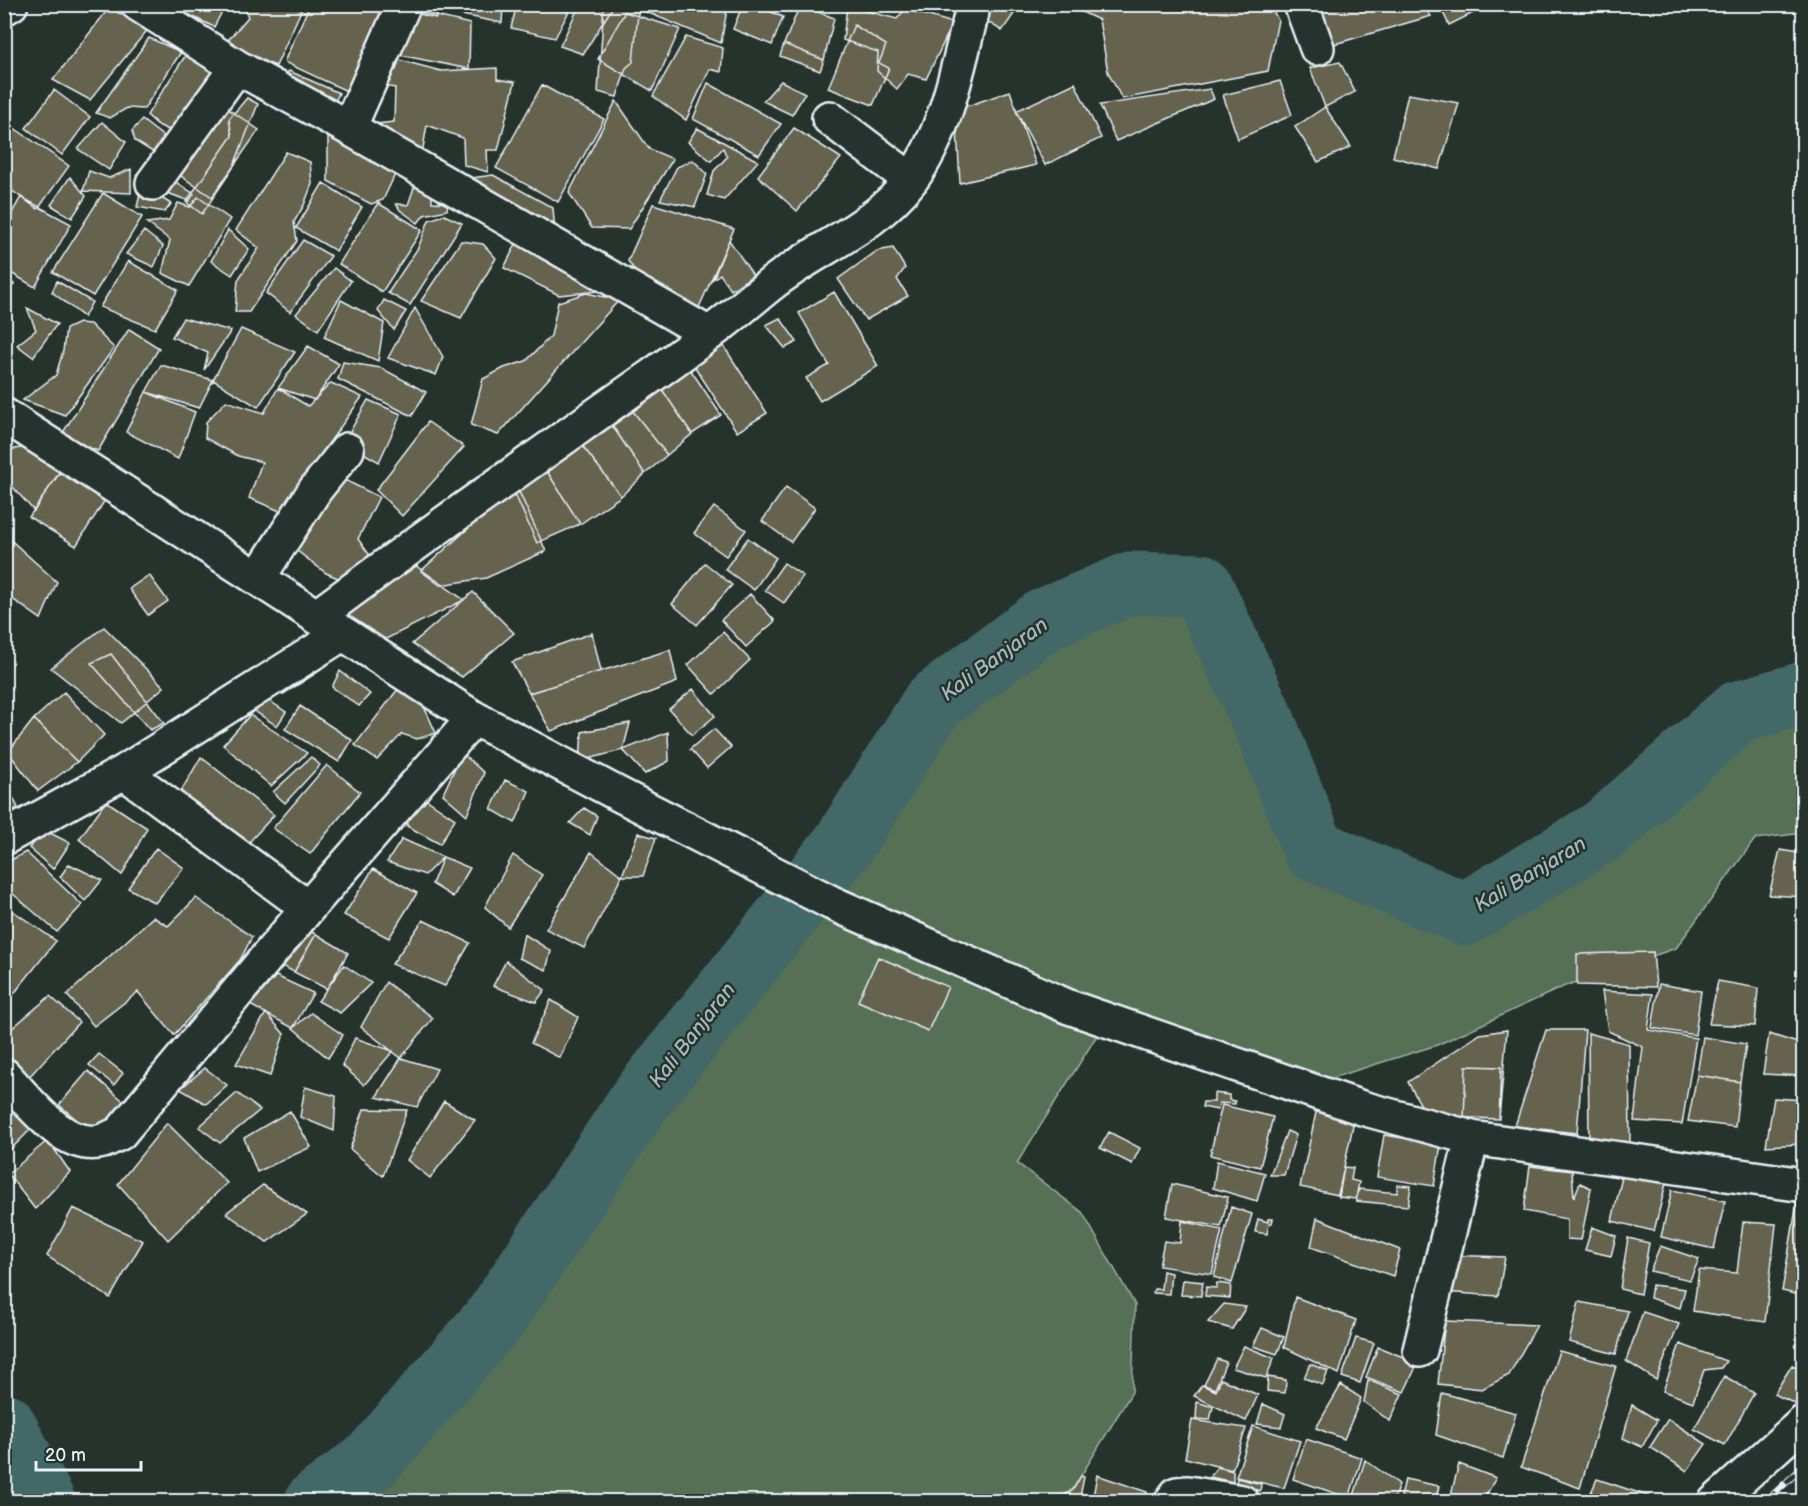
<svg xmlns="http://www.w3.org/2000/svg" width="1808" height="1506" viewBox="0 0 1808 1506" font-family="'Balsamiq Sans',sans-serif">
<rect width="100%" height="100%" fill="#26332d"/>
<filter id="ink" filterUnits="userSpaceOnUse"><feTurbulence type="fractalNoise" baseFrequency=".0167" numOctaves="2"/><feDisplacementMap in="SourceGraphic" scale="12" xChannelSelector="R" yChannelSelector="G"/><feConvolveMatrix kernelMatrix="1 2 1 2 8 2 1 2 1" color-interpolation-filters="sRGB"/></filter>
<g filter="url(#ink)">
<!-- green -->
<path fill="#556f55" stroke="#9eb0a6" stroke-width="1.5" d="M1131,583L1201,585L1264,722L1314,850L1465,914L1604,830L1738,712L1803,693V833L1755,839L1676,948L1565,986L1437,1045L1316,1083L1111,1013L1017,1163L1082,1212L1135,1305L1132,1392L1073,1489L1054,1501L316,1502L372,1460L496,1317L640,1100L843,845L933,703L1045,619Z
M4,1424H5L44,1501H5Z"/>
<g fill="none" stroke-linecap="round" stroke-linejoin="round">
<!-- river -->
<path stroke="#436768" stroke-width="63" d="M4,1424L44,1502
M316,1502L372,1460L496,1317L640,1100L843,845L933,703L1045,619L1131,583L1201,585L1264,722L1314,850L1465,914L1604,830L1738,712L1804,693"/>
</g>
<!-- building -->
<path fill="#65624e" stroke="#e8f1f8" stroke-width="1.5" d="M179,4H226L214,27L177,9Z
M243,4H304L276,66L223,46L248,17Z
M310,4H389L349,92L284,62Z
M417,4H439L436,18L415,13Z
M428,4H503L502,23L427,8Z
M517,4H542L569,11L555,38L511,28Z
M580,4L614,5L583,54L560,46Z
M604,4H639L633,62L626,68L617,97L598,92Z
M646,4H728L721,43L644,11Z
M743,4H753L783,17L772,45L733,29Z
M988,4H1013L1018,8L1002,31L979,16Z
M1065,4H1269L1278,20L1268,71L1122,99L1108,72L1099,20Z
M1314,4H1422L1431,16L1331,45Z
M1439,4H1491L1449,25Z
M800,5L834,18L824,60L784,44Z
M847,6L897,19L905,9L953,23L926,79L908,74L897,89L877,71L878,52L843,40Z
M109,8L149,28L90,100L53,80Z
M403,8L470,24L469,69L385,52Z
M625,12L680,29L652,91L598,59Z
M854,25L886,45L879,63L889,68L873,105L828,88Z
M686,37L723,48L721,72L710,69L686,120L653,96Z
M149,38L181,52L144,109L127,108L110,118L96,113Z
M784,44L824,60L820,71L780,56Z
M189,50L220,66L173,132L158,125L147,115Z
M399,60L441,71L497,68V79L515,82L498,150H487L488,172L464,165L463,138L427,125L422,154L376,124L394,122L395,88L378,85L380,69L396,70Z
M1340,62L1355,92L1325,107L1310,68Z
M289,71L339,93L333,106L281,80Z
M781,81L805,93L792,115L763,101Z
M1280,81L1292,115L1238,139L1223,95Z
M708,83L781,124L759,155L693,119Z
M1075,83L1101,138L1045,165L1016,111Z
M542,85L604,119L558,202L496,168Z
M1210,89L1214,99L1116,141L1100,105Z
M54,90L90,117L62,155L26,128Z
M1010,91L1036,165L960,183L956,110Z
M1408,94L1459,103L1439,169L1393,157Z
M247,98L258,104L233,168L202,214L186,202L232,136L229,119Z
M616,101L649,149L673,159L629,229L592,228L569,193Z
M221,104L259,130L212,197L175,172Z
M1325,107L1351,147L1318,162L1295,127Z
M142,120L168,140L159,156L135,141L132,131Z
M4,121L69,166L38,209L4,185Z
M102,122L126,142L109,170L78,149Z
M328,124L399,166L383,200L371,204L328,181Z
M697,128L758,161L724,200L707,195L714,171L727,157L723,148L711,161L688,142Z
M794,128L841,158L797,211L758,176Z
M286,152L310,162L312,184L304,205L294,222L297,241L249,312H235L238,280L259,248L236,230Z
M693,160L707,174L695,207L660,200L677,167Z
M131,169V193L83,191L89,171L109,178Z
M493,175L553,208L555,234L451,181Z
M418,176L432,187V202L448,203L447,210L424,215L418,223L400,210L396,204L408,205Z
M70,177L86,196L72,218L51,205Z
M173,180L194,194L189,201L157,189Z
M323,183L362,207L336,251L296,228Z
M142,186L171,204L165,212L137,207Z
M103,193L142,217L93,296L53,272Z
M4,195L12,201L4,213Z
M21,197L71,224L35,287L4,269V227Z
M198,197L230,219L189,286L162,273L170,240L147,223L169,220L178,203L190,207Z
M378,203L422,230L382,292L339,264Z
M653,204L734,229L696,314L650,293L628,261Z
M444,215L462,223L410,305L388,293L418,248L429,220Z
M228,230L249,249L232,275L211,261Z
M144,231L163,246L154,267L126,254Z
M520,236L609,290L559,295L504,268Z
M303,240L331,256L290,312L266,293Z
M729,240L753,275L731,290L720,274L713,279Z
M461,241L483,244L496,258L461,318L421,301Z
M893,248L905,268L897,279L908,296L866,320L838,279L877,251Z
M128,261L178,290L155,329L100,307Z
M334,268L351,281L318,330L296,314Z
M4,278L14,284L4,300Z
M57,281L92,302L84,317L52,292Z
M834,292L878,366L820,401L806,378L829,365L799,313Z
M586,293L619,300L498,435L471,425L483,379L504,368L526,361L551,336L558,302Z
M341,300L384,323L378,361L324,337Z
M384,300L406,311L394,330L378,311Z
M27,308L57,324L33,357L17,345L36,330Z
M415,308L443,357L436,375L388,358Z
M183,318L231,331L204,370L208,353L172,337Z
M780,318L797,342L785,348L766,325Z
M79,323L90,324L114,348L65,415L23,400L56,375L63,351L66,329Z
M129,329L159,348L98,451L60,437Z
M241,329L295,352L258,407L213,380Z
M723,345L767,413L737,432L693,364Z
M308,346L339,364L315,400L278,388Z
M343,362L381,368L426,392L412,416L338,379Z
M161,365L213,380L199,408L146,392Z
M690,369L721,415L692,434L661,388Z
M331,383L362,397L280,511L249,498L262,462L238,456L205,438L206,422L226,401L264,413L278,388L308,406Z
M661,388L692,434L667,455L632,410Z
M146,392L195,412L178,459L126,432Z
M368,400L401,414L379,462L344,442Z
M632,410L667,455L645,474L609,421Z
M609,421L645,474L621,496L581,444Z
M428,422L464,447L402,516L376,490Z
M581,444L621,496L580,524L545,468Z
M34,446L64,465L34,511L4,477V456L8,450Z
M545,468L580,524L537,543L513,490Z
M61,471L105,500L76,546L29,517Z
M331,473L379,497L358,539L376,564L345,581L326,573L292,547Z
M516,485L546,551L486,578L440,585L421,571Z
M786,487L815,508L791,542L762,521Z
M714,507L746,530L726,556L694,533Z
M4,534L57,582L41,619L4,593Z
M748,538L776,558L754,590L725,569Z
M412,563L464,600L384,640L336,616Z
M705,563L732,585L697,625L672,604Z
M784,563L803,576L784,603L765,590Z
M149,575L168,601L148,615L129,589Z
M473,592L514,633L462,677L412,644Z
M750,594L775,621L746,647L721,620Z
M104,627L164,687L121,723L51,668Z
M723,632L750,660L714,694L688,665Z
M592,633L601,671L529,693L512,662Z
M670,650L677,682L551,731L529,693Z
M111,654L164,723L150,730L91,663Z
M314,660L321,670L282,695L276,685Z
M340,671L370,694L359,706L332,687Z
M401,685L421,700L436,733L417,739L402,734L377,760L355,745Z
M693,689L715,716L692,735L669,709Z
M64,692L104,735L77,762L34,719Z
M264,697L286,712L277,726L253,710Z
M300,706L352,740L339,762L285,729Z
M250,715L307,753L271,786L223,745Z
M34,719L77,762L38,791L8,752Z
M630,723L623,750L580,761L582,732Z
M714,729L731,747L707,768L690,749Z
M668,732L669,761L645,774L623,750Z
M462,753L484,773L467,815L443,794Z
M201,757L274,815L241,851L178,796Z
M311,757L320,765L285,803L273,792Z
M327,765L360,792L310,854L273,828Z
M4,778L18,808L4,815Z
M505,780L529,791L515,823L491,809Z
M414,791L455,819L440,844L407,826Z
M106,801L147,828L122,875L79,839Z
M584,808L597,816L590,835L570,823Z
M46,831L70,843L53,869L29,848Z
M638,833L656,838L643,876H622Z
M402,839L443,857L425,875L387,862Z
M156,848L184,868L155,903L128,888Z
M1780,850L1804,854V897L1769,895Z
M26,852L82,905L57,932L4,886V853L11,860Z
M591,852L622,876L584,948L546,929Z
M513,855L542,875L508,927L485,907Z
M443,857L470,868L453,897L432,884Z
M69,864L102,880L85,901L60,877Z
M373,869L417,893L389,938L344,915Z
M196,898L252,937L240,960L174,1035L138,992L94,1026L67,995L153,917L168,926Z
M13,911L56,941L4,1006V919Z
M423,920L470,943L445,986L392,964Z
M295,925L316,934L294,972L269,959Z
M316,934L348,953L327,989L294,972Z
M524,934L551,951L546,970L519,958Z
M1653,952L1656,987L1577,985V954Z
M878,957L948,987L928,1031L858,1001Z
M506,961L545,990L536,1002L493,986Z
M344,965L371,983L340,1013L318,1001Z
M276,976L313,993L293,1028L250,1005Z
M1718,981L1758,988L1755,1026L1709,1024Z
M386,982L433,1018L401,1058L361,1027Z
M1659,984L1701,991L1695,1035L1652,1028Z
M1602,991L1653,994L1648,1030L1696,1038L1682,1124L1634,1121L1643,1047L1608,1031Z
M50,996L79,1022L29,1077L4,1051V1035Z
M551,1000L578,1017L560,1058L531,1043Z
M266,1013L284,1034L270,1076L236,1064Z
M311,1013L343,1035L328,1058L293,1028Z
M1507,1030L1499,1119L1427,1116L1408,1082L1480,1034Z
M1546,1030H1585L1577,1133L1515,1126Z
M1588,1033L1629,1044L1630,1142H1589Z
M1769,1034L1804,1045V1076L1763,1074Z
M1703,1037L1746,1044L1740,1082L1697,1075Z
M355,1038L393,1051L364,1085L342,1065Z
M99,1054L123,1073L114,1085L89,1065Z
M401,1058L437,1069L417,1107L376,1097Z
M1466,1066L1501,1067L1499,1119L1464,1118Z
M205,1068L227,1085L206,1104L180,1089Z
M88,1071L127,1104L98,1137L59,1105Z
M1697,1075L1740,1082L1735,1127L1688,1121Z
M305,1087L336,1096L334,1131L300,1117Z
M237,1093L260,1110L220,1143L199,1127Z
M1214,1093L1229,1095V1100L1235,1101V1104L1219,1103L1218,1110L1202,1107L1203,1102H1214Z
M1774,1098L1804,1100L1803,1144L1766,1146Z
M14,1100L37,1123L4,1156V1109Z
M444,1101L475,1120L430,1178L407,1160Z
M1222,1105L1273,1117L1260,1167L1210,1155Z
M1317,1108L1355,1116L1338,1195L1300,1187Z
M364,1109L407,1110L383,1176L350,1149Z
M290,1111L311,1147L257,1172L244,1138Z
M167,1123L227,1183L168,1240L118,1184Z
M1287,1131L1296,1135L1284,1175H1270Z
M1109,1132L1140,1148L1132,1164L1100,1148Z
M1384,1135L1441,1144L1434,1186L1377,1177Z
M48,1140L70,1172L35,1209L8,1174Z
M1217,1161L1265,1173L1257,1201L1213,1188Z
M1530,1166L1572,1171L1574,1197L1580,1183L1591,1188L1581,1240L1567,1239V1219L1524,1211Z
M1344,1167L1353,1168L1351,1180L1359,1182L1356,1199L1339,1197Z
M1624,1168L1667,1179L1654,1231L1612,1221Z
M1172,1184L1228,1197L1221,1227L1166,1217Z
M263,1185L307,1214L267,1242L226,1213Z
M1397,1185L1411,1186L1408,1206L1356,1201L1359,1189L1397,1193Z
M1672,1190L1725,1201L1714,1249L1661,1237Z
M1798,1197H1804V1296L1782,1291Z
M1231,1207L1252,1214L1232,1283L1214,1277Z
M73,1208L143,1241L110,1298L47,1256Z
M1317,1218L1400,1250L1393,1276L1311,1247Z
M1258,1219L1268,1222V1219H1273L1272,1223L1269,1224L1267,1234L1255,1232Z
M1182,1221L1222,1230L1212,1274L1159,1266L1164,1241L1180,1243Z
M1743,1222L1776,1224L1765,1322L1693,1311L1699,1270L1737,1273Z
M1592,1227L1616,1236L1611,1256L1585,1250Z
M1628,1238L1649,1243L1640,1294L1620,1289Z
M1660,1246L1699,1259L1690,1280L1650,1271Z
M1445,1255L1505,1257L1498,1296L1443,1292Z
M1163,1271L1171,1273L1169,1294L1153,1293L1154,1289H1161Z
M1183,1280L1203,1282L1201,1296L1181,1295Z
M1217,1283L1231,1285L1230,1298L1205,1296L1206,1287L1216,1288Z
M1652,1285L1685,1289L1680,1308L1650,1298Z
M1295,1297L1356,1320L1339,1374L1284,1347Z
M1579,1302L1628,1311L1616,1354L1569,1342Z
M1224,1304L1246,1307L1232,1329L1208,1322Z
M1643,1312L1679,1324L1656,1380L1626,1361Z
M1445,1321L1537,1325L1509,1375L1482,1389L1438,1384Z
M1262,1328L1284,1337L1277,1354L1253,1346Z
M1356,1338L1374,1343L1360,1383L1342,1377Z
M1680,1344L1726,1361L1721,1368L1704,1370L1693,1402L1663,1391Z
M1244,1346L1274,1358L1266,1378L1233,1368Z
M1378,1347L1418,1363L1404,1392L1366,1377Z
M1559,1351L1616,1366L1580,1488L1521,1467Z
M1217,1359L1226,1362L1215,1389L1204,1385Z
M1310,1364L1328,1371L1323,1385L1304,1378Z
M1792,1365L1804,1370V1408L1774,1394Z
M1724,1376L1754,1393L1725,1445L1694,1429Z
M1268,1377L1286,1380L1285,1393L1267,1391Z
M1221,1379L1258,1395L1246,1421L1194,1396L1202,1385L1216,1391Z
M1368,1380L1402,1394L1390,1421L1364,1402Z
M1341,1385L1361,1398L1344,1439L1316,1428Z
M1442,1393L1516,1413L1503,1458L1436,1435Z
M1197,1402L1213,1407L1210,1420L1196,1419Z
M1263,1404L1285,1414L1281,1427L1257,1424Z
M1632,1405L1657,1420L1642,1447L1623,1438Z
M1668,1419L1706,1444L1687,1471L1650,1447Z
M1192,1420L1246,1428L1232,1470L1185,1458Z
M1253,1426L1300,1441L1284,1488L1236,1477Z
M1306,1439L1362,1458L1349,1498L1293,1479Z
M1365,1460L1399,1484L1393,1502H1360L1353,1499Z
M1459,1464L1496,1478L1482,1502H1449Z
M1217,1467L1233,1471V1482L1210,1477Z
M1097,1475L1147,1492L1145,1502H1092Z
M1081,1476L1084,1477L1079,1502H1060L1061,1498L1073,1490Z
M1237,1478L1261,1484L1260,1491L1236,1484Z
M1405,1479L1439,1486L1435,1502H1400Z
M1597,1479L1660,1500L1587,1502Z"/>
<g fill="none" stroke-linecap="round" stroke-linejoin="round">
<!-- minor casing -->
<g stroke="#e8f1f8" stroke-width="38">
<path id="minor" d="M138,4L237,67L349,128L709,334
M1301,4L1317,48
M829,118L911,180
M349,128L404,4
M153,183L237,67
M4,415L474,718L620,795L832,903L1069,1007L1362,1108L1472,1138L1804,1185
M258,578L315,490L347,450
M316,617C404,551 493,488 582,425C625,394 669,365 710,333C732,317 753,298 775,281C821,246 874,228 911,180C947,131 957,69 972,12
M124,772L308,908
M4,838L124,772L342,634
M4,1075C28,1100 64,1152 103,1141C108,1139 114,1136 120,1133L308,908L474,718
M1420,1350L1472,1138
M1171,1502L1177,1494L1188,1493L1242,1502
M1715,1502L1804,1422"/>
</g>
<!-- major casing -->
<g stroke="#e8f1f8" stroke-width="38">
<path id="major" d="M4,8L11,4"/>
</g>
<!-- minor -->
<use href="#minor" stroke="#26332d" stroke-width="33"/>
<!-- major -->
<use href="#major" stroke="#26332d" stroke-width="33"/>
<!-- rail casing -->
<g stroke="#e8f1f8" stroke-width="7">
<path id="rail" d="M1765,1502L1804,1466
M1795,1502L1804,1494"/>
</g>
<!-- rail -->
<use href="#rail" stroke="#26332d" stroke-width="4.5" stroke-dasharray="14" stroke-linecap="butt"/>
</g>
</g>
<g text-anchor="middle" stroke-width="5" stroke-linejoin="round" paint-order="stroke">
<!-- water labels -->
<g font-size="21" font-style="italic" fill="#a6babe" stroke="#26332d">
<text transform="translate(994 659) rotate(-36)" y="7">Kali Banjaran</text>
<text transform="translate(1530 874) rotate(-31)" y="7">Kali Banjaran</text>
<text transform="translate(692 1035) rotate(-52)" y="7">Kali Banjaran</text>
</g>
</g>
<!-- margin -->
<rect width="1808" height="1506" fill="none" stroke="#26332d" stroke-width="24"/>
<rect x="12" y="12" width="1784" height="1482" fill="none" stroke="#e8f1f8" stroke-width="2" filter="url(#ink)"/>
<!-- scale -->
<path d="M36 1461v9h105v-9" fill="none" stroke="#e8f1f8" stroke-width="3"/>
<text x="45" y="1461" font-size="18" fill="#e8f1f8" stroke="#26332d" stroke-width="4.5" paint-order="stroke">20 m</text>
</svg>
